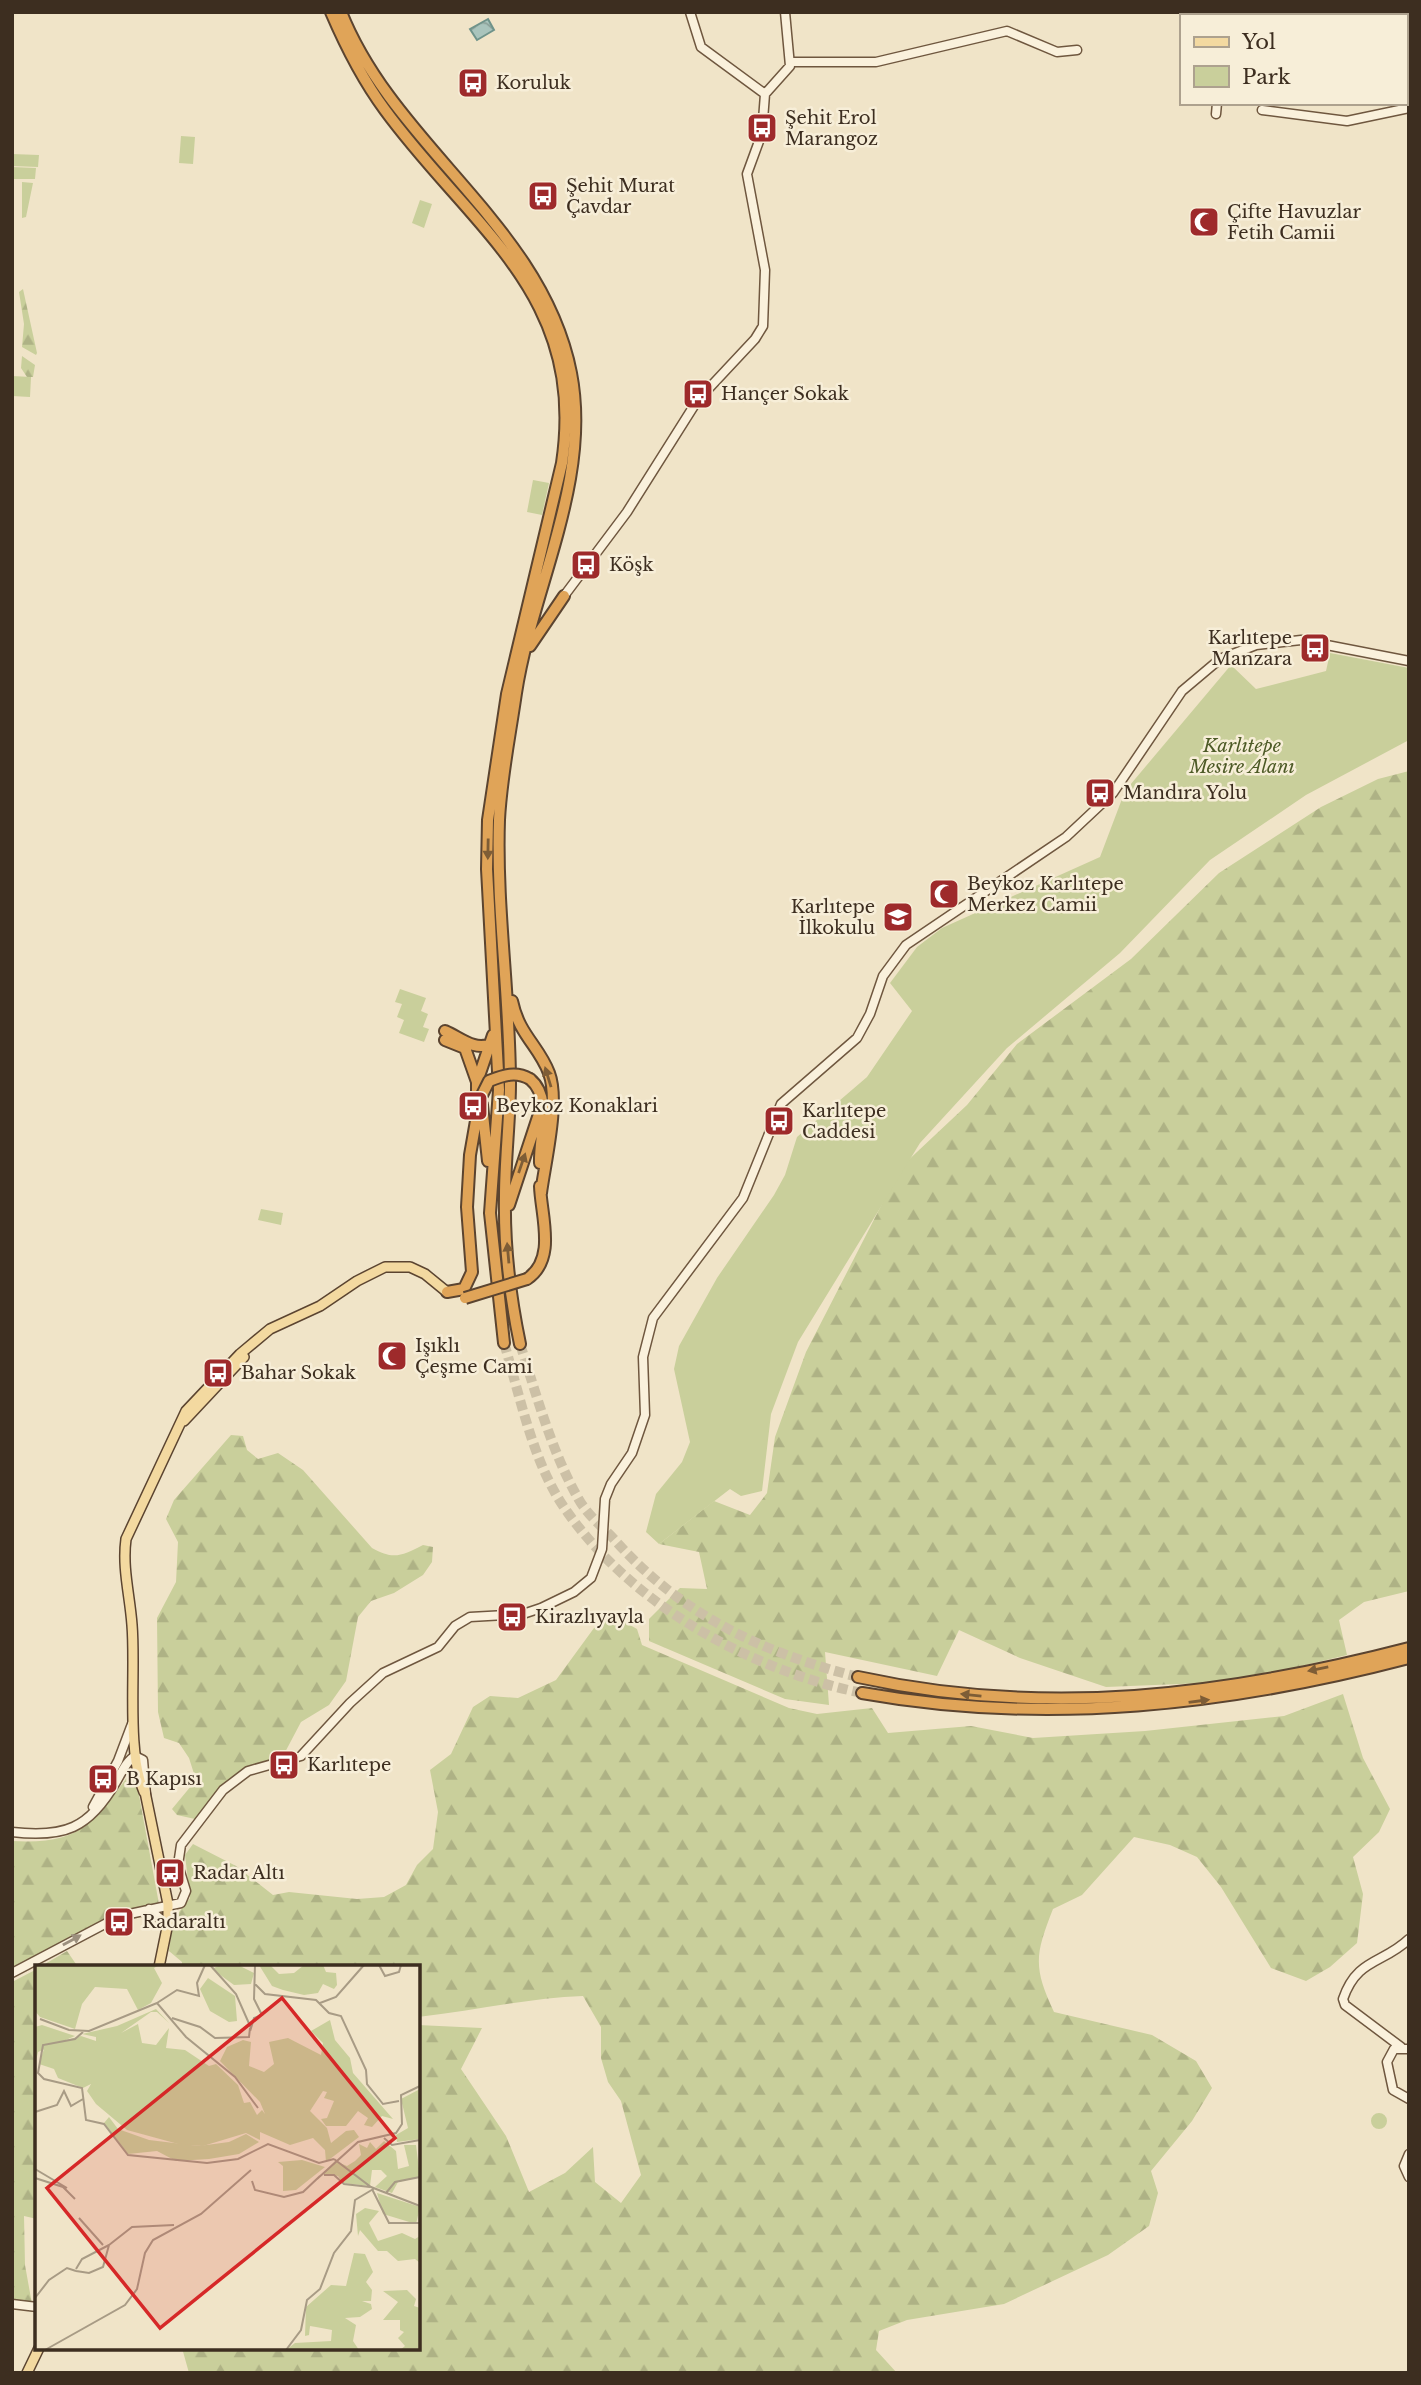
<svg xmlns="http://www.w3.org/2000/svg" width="1421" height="2385" viewBox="0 0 1421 2385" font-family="'Libre Baskerville',serif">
<defs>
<pattern id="forest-firs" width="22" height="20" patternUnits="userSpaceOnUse" patternTransform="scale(1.75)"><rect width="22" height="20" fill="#c9cf9b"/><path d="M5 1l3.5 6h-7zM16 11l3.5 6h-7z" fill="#aeb285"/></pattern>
<pattern id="water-waves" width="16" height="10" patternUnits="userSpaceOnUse" patternTransform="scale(1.75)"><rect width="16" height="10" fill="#a9c4bc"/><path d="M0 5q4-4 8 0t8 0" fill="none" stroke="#8ba098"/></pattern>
</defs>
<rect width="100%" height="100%" fill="#f0e4c8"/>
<!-- forest -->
<path fill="url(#forest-firs)" d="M23,289L37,353L36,355L22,347L24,324L19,292Z
M22,356L35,365L33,377H27L21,368Z
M1409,771V1591L1364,1602L1339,1620L1347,1655L1276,1672L1204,1683L1106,1687L1020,1658L959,1630L937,1676L825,1652L829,1705L785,1699L649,1641V1619L680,1588L707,1589L699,1552L659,1544L714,1501L750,1515L767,1493L775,1437L806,1352L901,1167L967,1105L1017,1044L1131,959L1219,873L1321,807L1378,779Z
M231,1435L243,1436L247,1450L258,1459L278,1453L303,1470L372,1548C393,1560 402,1556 423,1545L433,1547L432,1562L423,1575L394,1593L371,1601L358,1617L346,1681L329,1705L301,1722L282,1758L225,1784L195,1819L177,1815L172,1809L196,1780L189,1758L179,1743L164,1738L158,1712L157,1618L176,1582L178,1542L166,1519L174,1500Z
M614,1616L637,1629L642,1645L789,1708L817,1714L872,1708L888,1733L971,1726L1033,1738L1145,1731L1284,1716L1343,1694L1363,1758L1390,1809L1379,1832L1353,1857L1363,1894L1357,1943L1330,1967L1306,1981L1271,1968L1221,1887L1197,1857L1170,1845L1134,1837L1082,1895L1053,1909C1035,1955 1033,1967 1054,2012L1152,2035L1196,2061L1212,2088L1192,2121L1151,2171L1158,2193L1149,2226L1108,2255L1004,2304L907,2320L879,2331L876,2350L897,2373H189L182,2348H418V2025L482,2028L461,2069L506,2136L529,2192L565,2173L593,2147L595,2182L621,2203L641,2175L621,2101L608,2082L601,2058V2027L583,1996C528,1998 473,2011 418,2017V1967H182V1962L169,1951L173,1920L190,1898L185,1855L193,1844L236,1866L273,1895L289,1892L357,1899L384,1897L406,1885L417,1865L433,1849L438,1812L430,1770L451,1754L473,1707L490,1696L518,1698L556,1680L594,1628Z
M134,1768L159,1904L116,1914L12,1972V1841C85,1845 94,1821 134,1768Z
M67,1951L78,1967H40Z
M37,1969V2219L24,2216L25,2265L32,2304L12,2302V1982Z"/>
<!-- park -->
<path fill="#c9cf9b" d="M181,136L195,137L193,164L179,163Z
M12,154L39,155L38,167L12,166Z
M12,167L36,168L35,179H12Z
M22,182L33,183L26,217L22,218Z
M420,200L432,204L424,228L412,223Z
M12,376L31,377L30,397L12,396Z
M533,480L549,483L542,515L527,512Z
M1330,653L1409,668V740L1306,795L1210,860L1120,953L1007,1048L920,1143L798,1342L771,1414L762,1491L741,1496L730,1489L659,1544L646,1532L656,1494L682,1462L690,1442L674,1369L679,1346L717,1278L774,1195L785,1175L797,1137L867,1077L912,1011L890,983L917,947L942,928L1100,857L1125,791L1231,665L1256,689L1326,671Z
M400,989L426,998L421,1011L428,1014L423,1027L429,1029L424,1042L399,1033L404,1020L397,1017L402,1004L395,1002Z
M261,1209L283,1213L281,1225L258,1220Z
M1371 2121a8 8 0 1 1 16 0a8 8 0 1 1-16 0Z"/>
<!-- water -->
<path fill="url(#water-waves)" stroke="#6f938a" stroke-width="2" d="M488,19L494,30L477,40L470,29Z"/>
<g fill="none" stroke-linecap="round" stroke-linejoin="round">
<!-- highway-tunnel -->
<path stroke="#ccc0a6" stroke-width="10" stroke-dasharray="10 5" stroke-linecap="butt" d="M504,1343C521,1399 533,1465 568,1513C635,1607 751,1670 862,1693
M520,1344C537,1396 551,1450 578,1498C586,1513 601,1526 613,1538C680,1614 760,1652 858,1677"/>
<!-- secondary casing -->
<g stroke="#6f573f" stroke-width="11">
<path id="secondary" d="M690,12L701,47L765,94
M790,62H876L1007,31L1057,52L1077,50
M1405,72L1409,71
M765,94L790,66L785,12
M1262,110L1347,121L1409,108
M1216,114L1217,103
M564,596L627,512L697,401L755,339L763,326L765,270L747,174L762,133L765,94
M93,1807L118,1761L132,1724
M12,1832C64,1838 89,1829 116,1782C121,1774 126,1761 135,1756L143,1760L146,1795
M149,1909L163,1921
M12,1973L120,1916L181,1903L186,1891L178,1865L181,1845L223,1790L248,1771L301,1756L350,1703L383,1673L438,1647L455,1626L470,1617L523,1614L541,1608L574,1592L591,1578L602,1549L605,1499L611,1484L632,1453L645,1415L643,1357L653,1318L743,1198L781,1104L857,1038L870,1014L883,976L906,945L1066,837L1113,793L1182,691L1220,659L1256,645L1301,640L1409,661
M1401,2047L1345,2005L1343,1999C1357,1958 1383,1964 1409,1939
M1409,2049H1394L1387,2062L1393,2090L1409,2099
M1409,2154L1404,2166L1409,2177
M12,2304L37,2307"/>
</g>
<!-- primary casing -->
<g stroke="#5b4430" stroke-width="12">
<path id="primary" d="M184,1421L244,1357
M144,1787L168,1904V1923L159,1967
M144,1792C126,1750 136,1672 132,1625C130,1596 122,1568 126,1539L186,1411L240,1354L270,1329L320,1306L357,1281L385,1267H410L425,1274L447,1292
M27,2373L39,2348"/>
</g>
<!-- highway casing -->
<g stroke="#5b4430" stroke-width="14">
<path id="highway" d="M331,12C346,47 362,79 385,110C472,229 587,294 562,463L507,694L488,820L487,869L499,1090L490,1213L504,1343
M341,12C395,148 542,225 571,373C592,481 532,588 516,693C510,735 501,778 499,820C496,908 510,995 510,1083C510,1120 505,1158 505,1196C504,1246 510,1296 520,1344
M530,646L564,596
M512,1001C519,1035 539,1046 549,1073C560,1102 545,1162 541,1193
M445,1031C461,1038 474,1051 491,1044
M445,1040L465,1048L477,1082
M530,1079C553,1098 539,1137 540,1163
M482,1105L488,1161
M509,1205L538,1117
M527,1279C557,1259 541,1216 540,1186
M447,1292L464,1289L472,1272L467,1207L470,1155L477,1115V1082L493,1035
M858,1677C1046,1718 1224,1696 1409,1648
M862,1693C1047,1726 1229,1705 1409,1658"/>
</g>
<!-- secondary -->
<use href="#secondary" stroke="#faf1dc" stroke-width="8"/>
<!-- primary -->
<use href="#primary" stroke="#f3d9a0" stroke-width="9"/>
<!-- highway -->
<use href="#highway" stroke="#e0a458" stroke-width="10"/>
<!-- highway-bridge casing -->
<g stroke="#5b4430" stroke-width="14" stroke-linecap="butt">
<path id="highway-bridge" d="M482,1095L489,1081C504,1075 516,1071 530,1079
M465,1298L527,1279"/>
</g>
<!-- highway-bridge -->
<use href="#highway-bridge" stroke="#e0a458" stroke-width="10"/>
</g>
<!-- one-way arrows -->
<defs><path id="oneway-solid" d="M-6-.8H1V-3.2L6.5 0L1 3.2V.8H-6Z" transform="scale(1.75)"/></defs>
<g fill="#7e5d36">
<use href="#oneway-solid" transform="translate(488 849) rotate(91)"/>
<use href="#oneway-solid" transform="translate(548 1077) rotate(-107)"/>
<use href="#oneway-solid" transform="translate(522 1163) rotate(-71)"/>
<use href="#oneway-solid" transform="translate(508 1253) rotate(-95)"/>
<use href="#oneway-solid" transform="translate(1318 1669) rotate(168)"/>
<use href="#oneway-solid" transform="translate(971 1695) rotate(-174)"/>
<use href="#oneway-solid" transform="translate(1199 1701) rotate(-8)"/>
</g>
<use fill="#9c907e" href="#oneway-solid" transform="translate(72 1940) rotate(-29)"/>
<!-- icons -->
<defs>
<g id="bus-square" transform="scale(1.575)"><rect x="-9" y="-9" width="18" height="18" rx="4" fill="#9e2a2b" stroke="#f7eed8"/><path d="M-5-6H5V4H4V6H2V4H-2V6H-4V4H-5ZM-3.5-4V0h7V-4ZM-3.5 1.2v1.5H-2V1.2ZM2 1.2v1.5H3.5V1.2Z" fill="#fff"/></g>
<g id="mosque-square" transform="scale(1.575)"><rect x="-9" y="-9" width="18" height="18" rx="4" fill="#9e2a2b" stroke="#f7eed8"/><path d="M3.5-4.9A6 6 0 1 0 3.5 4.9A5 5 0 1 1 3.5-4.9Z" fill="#fff"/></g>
<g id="school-square" transform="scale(1.575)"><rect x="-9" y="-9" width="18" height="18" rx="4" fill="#9e2a2b" stroke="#f7eed8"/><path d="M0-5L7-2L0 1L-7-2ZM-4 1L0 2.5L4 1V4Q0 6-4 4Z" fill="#fff"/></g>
</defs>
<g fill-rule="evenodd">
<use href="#bus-square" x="473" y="83"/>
<use href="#bus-square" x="762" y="128"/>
<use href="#bus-square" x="543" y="196"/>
<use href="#mosque-square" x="1204" y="222"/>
<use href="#bus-square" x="698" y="394"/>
<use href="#bus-square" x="586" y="565"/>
<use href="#bus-square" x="1315" y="648"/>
<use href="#bus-square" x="1100" y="793"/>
<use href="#mosque-square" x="944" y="894"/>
<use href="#school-square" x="898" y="917"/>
<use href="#bus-square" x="473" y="1106"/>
<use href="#bus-square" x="779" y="1121"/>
<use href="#mosque-square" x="392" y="1356"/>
<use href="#bus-square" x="218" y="1373"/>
<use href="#bus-square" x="512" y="1617"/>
<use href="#bus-square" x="284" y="1765"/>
<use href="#bus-square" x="103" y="1779"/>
<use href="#bus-square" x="170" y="1873"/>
<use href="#bus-square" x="119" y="1922"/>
</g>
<g text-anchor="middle" stroke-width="5" stroke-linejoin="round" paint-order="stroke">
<!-- poi labels -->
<g font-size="18" fill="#3d2e20" stroke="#f7eed8" text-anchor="start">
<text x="496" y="89">Koruluk</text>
<text x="785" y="124">Şehit Erol<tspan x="785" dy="21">Marangoz</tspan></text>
<text x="566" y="192">Şehit Murat<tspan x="566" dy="21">Çavdar</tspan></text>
<text x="1227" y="218">Çifte Havuzlar<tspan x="1227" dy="21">Fetih Camii</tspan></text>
<text x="721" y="400">Hançer Sokak</text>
<text x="609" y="571">Köşk</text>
<text x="1292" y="644" text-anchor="end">Karlıtepe<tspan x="1292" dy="21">Manzara</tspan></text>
<text x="1123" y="799">Mandıra Yolu</text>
<text x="967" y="890">Beykoz Karlıtepe<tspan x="967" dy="21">Merkez Camii</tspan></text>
<text x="875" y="913" text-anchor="end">Karlıtepe<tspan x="875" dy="21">İlkokulu</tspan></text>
<text x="496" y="1112">Beykoz Konaklari</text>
<text x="802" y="1117">Karlıtepe<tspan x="802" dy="21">Caddesi</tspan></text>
<text x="415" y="1352">Işıklı<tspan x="415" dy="21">Çeşme Cami</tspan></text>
<text x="241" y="1379">Bahar Sokak</text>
<text x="535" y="1623">Kirazlıyayla</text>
<text x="307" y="1771">Karlıtepe</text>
<text x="126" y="1785">B Kapısı</text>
<text x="193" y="1879">Radar Altı</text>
<text x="142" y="1928">Radaraltı</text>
</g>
<!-- park labels -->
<g font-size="18" font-style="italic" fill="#4d5a26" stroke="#f7eed8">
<text x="1242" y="752">Karlıtepe<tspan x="1242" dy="21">Mesire Alanı</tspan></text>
</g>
</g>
<!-- overview -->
<g transform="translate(35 1965)">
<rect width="385" height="385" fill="#f0e4c8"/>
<path d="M0,0H124L119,3L127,18L116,38L103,45L92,24L60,22L47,39L40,64L5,52L0,46ZM185,0H203L219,8L216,19L199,20L177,4ZM224,0H235L244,9L259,8L269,0H288L291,7L301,8L302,20L299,24L288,19L283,28L269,30L248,25L237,21ZM173,13L200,31L202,56L194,57L175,46L165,24ZM121,44L134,58L122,47H116L86,68L103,59L107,78L121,80L134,63L131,83L150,85L174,101L181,99L203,120L209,138L215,137L222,150L227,145L230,149L225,137L185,96L192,82L208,75L216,77L214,101L229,107L239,99L234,77L253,73L286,90L288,78L276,66L295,55L300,75L315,93L318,108L358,154L347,151L337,162L329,160L333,153L323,146L311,161H291L286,154L292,153L299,136L289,133L292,127L288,126L275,146L292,163L296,178L311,166L319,165L324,172L291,197L290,185L278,173L255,180L225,167V175L211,168L168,181L147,180L92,165L61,139L52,126L56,119L48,123L23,113L19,104L4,99L10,81L46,71L61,76V72L47,69L82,61ZM7,60L40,71L3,87L0,100V62ZM385,124V174L362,177L361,170L373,163L366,134ZM349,176L361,186L363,204L374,201L369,180H381L385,212L363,217L357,228L340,222L352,211L346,205H337L335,221L308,218L303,211L288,209L300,196L312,201L320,196L326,190L324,179L332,183L335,177L341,184ZM267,195L290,202L261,225L248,226V201L243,197ZM342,228L385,242L381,259L348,249ZM330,243L344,246L334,258L343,276L367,268L380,274L385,271V298L380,294L363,296L352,286H343L325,265L323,271L321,249ZM319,288L330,289L338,307L331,317L337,325L336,336H327L336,339L337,344L325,352L310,353L321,360L318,376L324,385H251L260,378L296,376L297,365L281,362L275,361L274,370L270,371L271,342L296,320L311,321ZM372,325L381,334L379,341L385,343V385H365L370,381L363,373L369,367L365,365V355H348L363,337L348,326Z" fill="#c9cf9b"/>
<path d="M74,152L83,164L114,175L164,181L194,177L211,169L224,177L204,189L174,194L141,196L122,186L93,189L69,158Z" fill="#c9cf9b"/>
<path fill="none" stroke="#a89b85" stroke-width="2" d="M175,0L201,29L216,63L219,53L227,50L219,34L220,0M344,0L350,11L364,7L366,0M219,18L230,29L281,35L294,48L306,51L331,105L332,119L348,139L364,136M122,38L142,25L164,31L162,18L170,0M285,38L301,32L329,0M137,53L165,62L180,73L214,72L215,63M5,54L34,65L54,66L122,38L151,72L200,112L223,143M48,67L40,74L8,80L3,108L9,114L47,123L51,155L69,159L93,190L172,198L203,194L233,179L284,198L299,194M0,147L22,140L29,126L36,141L48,134M349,173L357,180L385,175M299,194L336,222L385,241M0,204L32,223M289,210H299L309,219L335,222M0,213L28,222L40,234M282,214L323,177L361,168L367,159L366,130L385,121M217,216L220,225L249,232L268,227L285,211M337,224L354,258H385M351,228L360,217L385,212M44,253L68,280M41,304L47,294L74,280M41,306L54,308L68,302L74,280L97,262L139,260M0,333L14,315L32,303L41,306M10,385L90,340L102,324L110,288L118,275L166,249L216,205M251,385L266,365L272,335L285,324L299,288L316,266L320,235L340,223"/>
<path fill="#d62828" fill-opacity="0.15" stroke="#d62828" stroke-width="3.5" d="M247,33L360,173L125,363L12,223Z"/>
<rect width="385" height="385" fill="none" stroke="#3d2e20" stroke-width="3.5"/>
</g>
<!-- border -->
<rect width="1421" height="2385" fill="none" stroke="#3d2e20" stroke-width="28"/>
<!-- legend -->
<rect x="1180" y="14" width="228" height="91" fill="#f7eed8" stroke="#ada18e" stroke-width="2"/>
<rect x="1194" y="37" width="35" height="10" fill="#f3d9a0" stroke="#ada18e" stroke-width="2"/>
<text x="1242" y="49" font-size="21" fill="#3d2e20">Yol</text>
<rect x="1194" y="66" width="35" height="21" fill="#c9cf9b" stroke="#ada18e" stroke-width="2"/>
<text x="1242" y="84" font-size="21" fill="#3d2e20">Park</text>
</svg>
